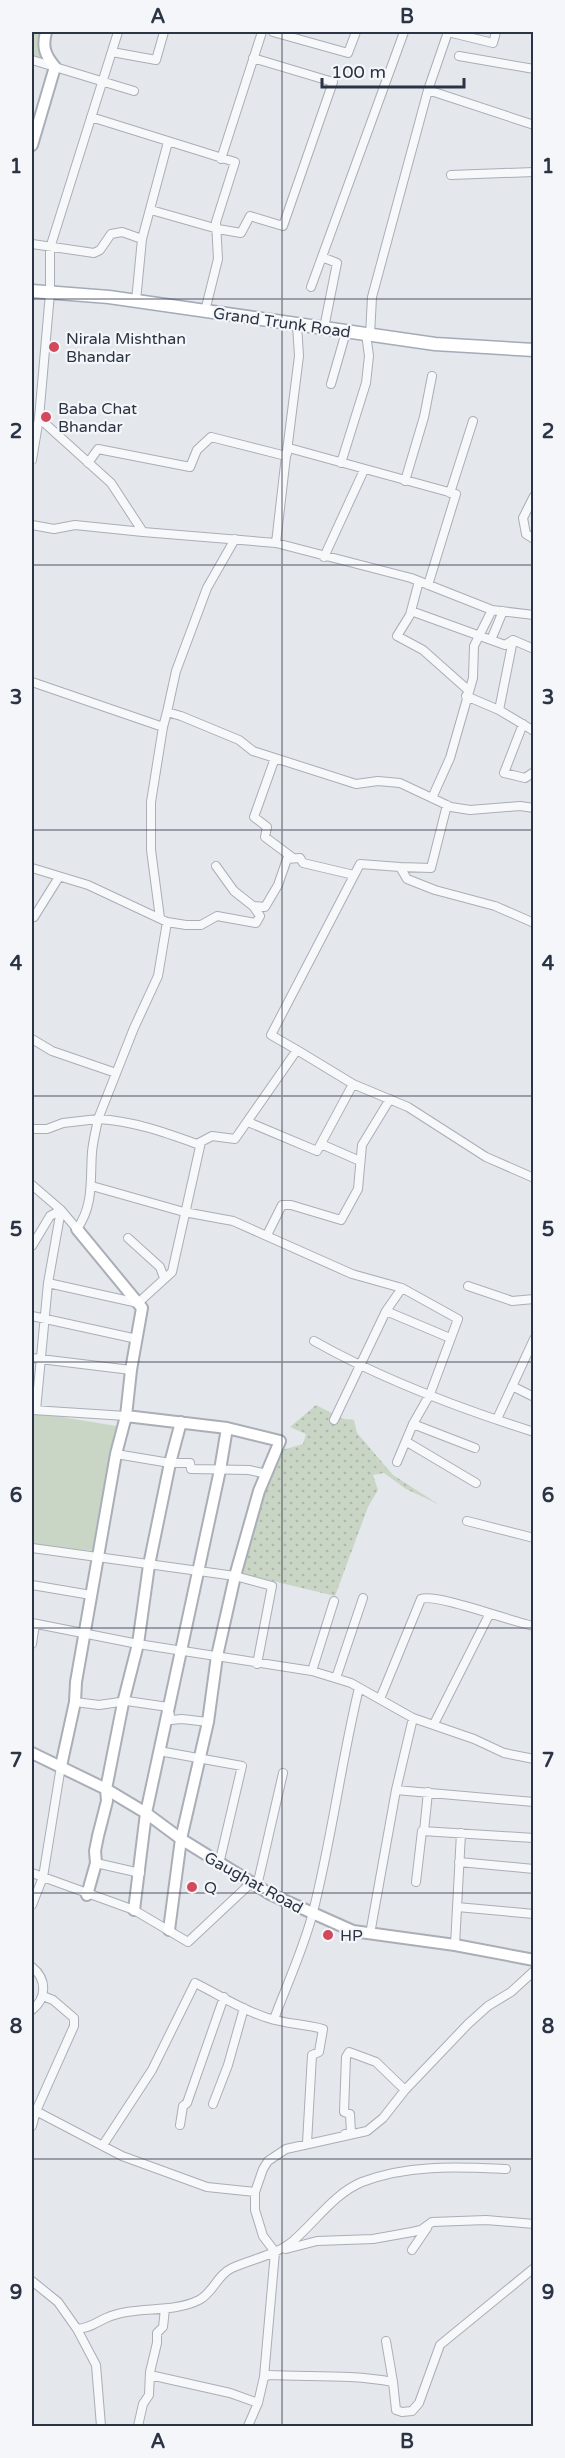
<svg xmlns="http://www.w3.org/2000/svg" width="565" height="2458" viewBox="0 0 565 2458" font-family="'Varela Round',sans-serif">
<defs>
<pattern id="grass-dots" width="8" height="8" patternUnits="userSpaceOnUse" patternTransform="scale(1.5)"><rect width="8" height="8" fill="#c9d6c5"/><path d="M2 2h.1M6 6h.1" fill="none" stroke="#adb8ab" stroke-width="1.8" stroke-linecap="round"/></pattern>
<pattern id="forest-crowns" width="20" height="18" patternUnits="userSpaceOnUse" patternTransform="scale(1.5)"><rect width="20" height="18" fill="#c9d6c5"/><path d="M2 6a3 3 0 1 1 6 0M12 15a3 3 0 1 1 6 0" fill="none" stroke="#adb8ab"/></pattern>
</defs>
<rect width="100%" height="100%" fill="#e4e7ec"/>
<!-- grass -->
<path fill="url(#grass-dots)" d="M316,1405L344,1419L354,1420L357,1433L393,1475L438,1504L406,1489L384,1473L373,1475L378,1490L368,1507L335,1596L239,1573L254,1520L282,1450L303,1444L306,1434L290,1427Z"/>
<!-- forest -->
<path fill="url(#forest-crowns)" d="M32,32H45L41,42L42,62L32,58Z"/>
<!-- garden -->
<path fill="#c9d6c5" d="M32,1412L116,1426L94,1551L32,1545Z"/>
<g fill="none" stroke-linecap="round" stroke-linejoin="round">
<!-- street casing -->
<g stroke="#a9aeb7" stroke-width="10">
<path id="street" d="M273,32L348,53L356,32
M112,52L156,60L164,32
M459,56L534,69
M32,60L134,91
M428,90L534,125
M91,117L235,162L216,222L218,259L205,311
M221,159L262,32
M451,175L534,172
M151,210L218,229L241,233L250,216L283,226L333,82L253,58
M32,244L94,253L100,250L111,234L122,232L142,239
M322,257L337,263L324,328
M311,287L404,32
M136,301L142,239L168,142
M370,335L372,297L428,90L448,32L493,43L496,32
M331,384L346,332
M39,418L111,483L143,532L276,543L411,578L492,610L534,615
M287,451L299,356L297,325
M32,460L39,418L43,373L50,293V248L118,32
M88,463L98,449L190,467L197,450L211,437L286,456L289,448L456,494L428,585
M341,463L366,383L369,356L366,334
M405,481L424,417L432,376
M450,493L473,421
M534,496L523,518L526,534L534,539
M32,525L54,529L75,525L143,532
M276,543L286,456
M324,557L364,470
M419,581L410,615L397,636L423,650L468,690
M411,611L505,645L513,640L534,649
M491,640L503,611
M32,682L163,727L167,712L181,716L239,740L253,751L356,784L378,781L400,783L451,807L470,810L520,806L534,808
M466,696L499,710L513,640
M499,710L534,731
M167,712L176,671L207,588L235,539
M523,724L504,773L525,778L534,772
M275,758L254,817L267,827L265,837L293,858
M432,798L450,758L473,678L474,646L492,610
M400,867L431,868L447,805
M32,868L88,885L167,922L186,925H201L217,916L256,923L260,916L253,906L234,891L216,866
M253,906L265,907L278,885L287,859L300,858L303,863L354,875
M32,916L34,917L59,877
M160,918L151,850V802L163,727
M32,1039L52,1051L116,1073
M297,1050L271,1035L360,864L400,867L407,879L435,890L495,906L534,923
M248,1122L317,1151L353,1084
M32,1129H47L63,1123L98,1119L134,1028L158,976L167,922
M321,1144L360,1161
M32,1185L61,1210L50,1216L32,1246
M92,1186L184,1212L233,1221L352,1274L402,1288L458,1319L430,1394L413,1424L397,1462
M267,1235L282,1205H291L341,1220L358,1189L362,1145L390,1099
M128,1238L160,1267L164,1278
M48,1283L138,1303L172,1272L201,1142
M468,1286L512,1301L534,1299
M386,1311L450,1338
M32,1316L137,1339
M314,1341C383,1380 458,1408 534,1432
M32,1358L131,1370
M512,1386L534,1397
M33,1410L126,1416
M36,1410L48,1283L61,1210L77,1229C94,1205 90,1180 92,1152C93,1141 96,1130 98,1119C133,1121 164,1132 197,1144L212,1136L235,1139L297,1050L353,1084L408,1107L486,1157L534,1178
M497,1419L534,1339
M334,1420L386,1311L402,1288
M413,1424L475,1448
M407,1442L476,1483
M116,1454L170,1463H190L191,1469L249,1470L267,1474
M467,1521L534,1538
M32,1548L235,1576L272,1586L257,1664
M32,1585L91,1595
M32,1623L138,1644L312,1671L351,1683L413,1718L474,1739L504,1753L534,1759
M32,1644L35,1624
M312,1671L334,1601
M336,1678L363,1598
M380,1699L421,1599C436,1593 512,1622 534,1626
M75,1702L99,1705L127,1701L168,1707L171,1720L182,1719L208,1722
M434,1724L489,1615
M159,1751L242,1766L219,1864
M396,1790L534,1802
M424,1831L428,1792
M459,1862L534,1869
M96,1863L140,1873
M32,1873L134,1910L188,1942L251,1883
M416,1882L422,1831L534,1838
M257,1886L283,1773
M32,1905L43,1877L61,1766
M457,1907L534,1914
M370,1934L396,1790L413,1718
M455,1945L461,1833
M32,1967C47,1979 47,1998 32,2010
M274,2019C287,1984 304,1948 313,1912C332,1838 341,1762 359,1688
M213,2104L228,2065L244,2008
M32,2109L122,2156L207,2187L255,2192
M180,2125L183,2106L187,2103L224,1997
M32,2126L36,2111L74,2026V2018L53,2000L43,1996
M345,2134L351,2133L350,2114L344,2112L346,2057L349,2052L376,2062L405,2090
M103,2145L152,2070L195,1983C218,1994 243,2011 268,2018C286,2024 304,2024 323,2029L319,2052L312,2055L307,2143
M286,2249L317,2241L373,2239L412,2232L421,2230L432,2222L486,2220L534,2224
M412,2250L427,2228
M32,2281L58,2302L77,2329L96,2365L101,2426
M77,2329C90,2328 95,2323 106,2318C135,2305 171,2314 199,2300C213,2293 217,2275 232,2268C252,2259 276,2255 293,2241C316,2221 335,2193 362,2182C408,2164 459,2167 506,2169
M386,2341L393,2382
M150,2375L230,2393L258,2403L264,2377L275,2252L263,2236L255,2210V2192L263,2169L268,2161L286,2149L367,2131L383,2118L405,2090L468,2024L488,2006L511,1992L534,1971
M264,2377L269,2375C311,2377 351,2374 393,2382L396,2410L402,2412L412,2411L419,2403L440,2345L534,2268
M138,2426L143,2404L149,2395L150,2372L157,2343V2333L163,2327L165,2309
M248,2426L258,2403"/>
</g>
<!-- secondary casing -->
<g stroke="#a9aeb7" stroke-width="14">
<path id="secondary" d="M32,145L55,67C45,55 42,47 46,32
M77,1229L142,1308L131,1370L126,1416L227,1428L280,1441L259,1491L235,1576L217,1656L208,1722L181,1839L169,1930
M32,1753L106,1789L146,1813L181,1839L270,1894L353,1931L455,1945L534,1960
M61,1766L75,1702L76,1682L116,1454L126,1416
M87,1895L96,1863L95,1851L98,1836L107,1801L106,1789L123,1703L138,1644L149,1565L170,1463L181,1422
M134,1910L146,1813L220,1470L227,1428"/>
</g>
<!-- primary casing -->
<g stroke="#a3abb8" stroke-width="15">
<path id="primary" d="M32,291L109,297L435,344L534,350"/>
</g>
<!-- street -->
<use href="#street" stroke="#f7f8fa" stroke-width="8"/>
<!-- secondary -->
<use href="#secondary" stroke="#fff" stroke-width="10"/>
<!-- primary -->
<use href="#primary" stroke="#fff" stroke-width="12"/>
</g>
<!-- grid -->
<path fill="none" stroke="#2b3445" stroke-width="1.5" stroke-opacity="0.55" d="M282,32V2426M32,299H534M32,565H534M32,830H534M32,1096H534M32,1362H534M32,1628H534M32,1893H534M32,2159H534"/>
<!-- markers -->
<g fill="#d1495b" stroke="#f4f6f9" stroke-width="2">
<circle cx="54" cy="347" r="6"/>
<circle cx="46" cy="417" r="6"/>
<circle cx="192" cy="1887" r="6"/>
<circle cx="328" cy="1935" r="6"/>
</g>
<g text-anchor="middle" stroke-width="4.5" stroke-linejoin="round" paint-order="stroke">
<!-- street labels -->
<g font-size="16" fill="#2b3445" stroke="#f4f6f9">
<text transform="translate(282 322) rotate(8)" y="6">Grand Trunk Road</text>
<text transform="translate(254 1882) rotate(29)" y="6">Gaughat Road</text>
</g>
<!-- poi labels -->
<g font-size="16" fill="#2b3445" stroke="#f4f6f9" text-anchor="start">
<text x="66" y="344">Nirala Mishthan<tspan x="66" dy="18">Bhandar</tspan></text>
<text x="58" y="414">Baba Chat<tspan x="58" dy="18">Bhandar</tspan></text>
<text x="204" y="1893">Q</text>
<text x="340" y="1941">HP</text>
</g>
</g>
<!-- border -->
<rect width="565" height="2458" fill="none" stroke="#f4f6f9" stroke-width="66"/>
<!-- scale -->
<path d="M322 78v9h142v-9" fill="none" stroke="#2b3445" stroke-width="3"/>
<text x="331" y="78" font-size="18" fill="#2b3445" stroke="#f4f6f9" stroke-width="4.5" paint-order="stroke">100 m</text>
<rect x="33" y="33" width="499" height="2392" fill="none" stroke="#2b3445" stroke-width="2"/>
<g font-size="20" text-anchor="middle" font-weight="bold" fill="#2b3445">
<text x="158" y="23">A</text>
<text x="407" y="23">B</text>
<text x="16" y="173">1</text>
<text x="548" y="173">1</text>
<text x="16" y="438">2</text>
<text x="548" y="438">2</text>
<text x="16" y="704">3</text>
<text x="548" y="704">3</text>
<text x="16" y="970">4</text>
<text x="548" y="970">4</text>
<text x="16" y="1236">5</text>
<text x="548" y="1236">5</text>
<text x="16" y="1502">6</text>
<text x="548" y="1502">6</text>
<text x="16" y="1767">7</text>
<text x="548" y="1767">7</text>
<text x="16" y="2033">8</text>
<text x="548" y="2033">8</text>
<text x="16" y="2299">9</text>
<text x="548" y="2299">9</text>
<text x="158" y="2448">A</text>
<text x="407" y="2448">B</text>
</g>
</svg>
